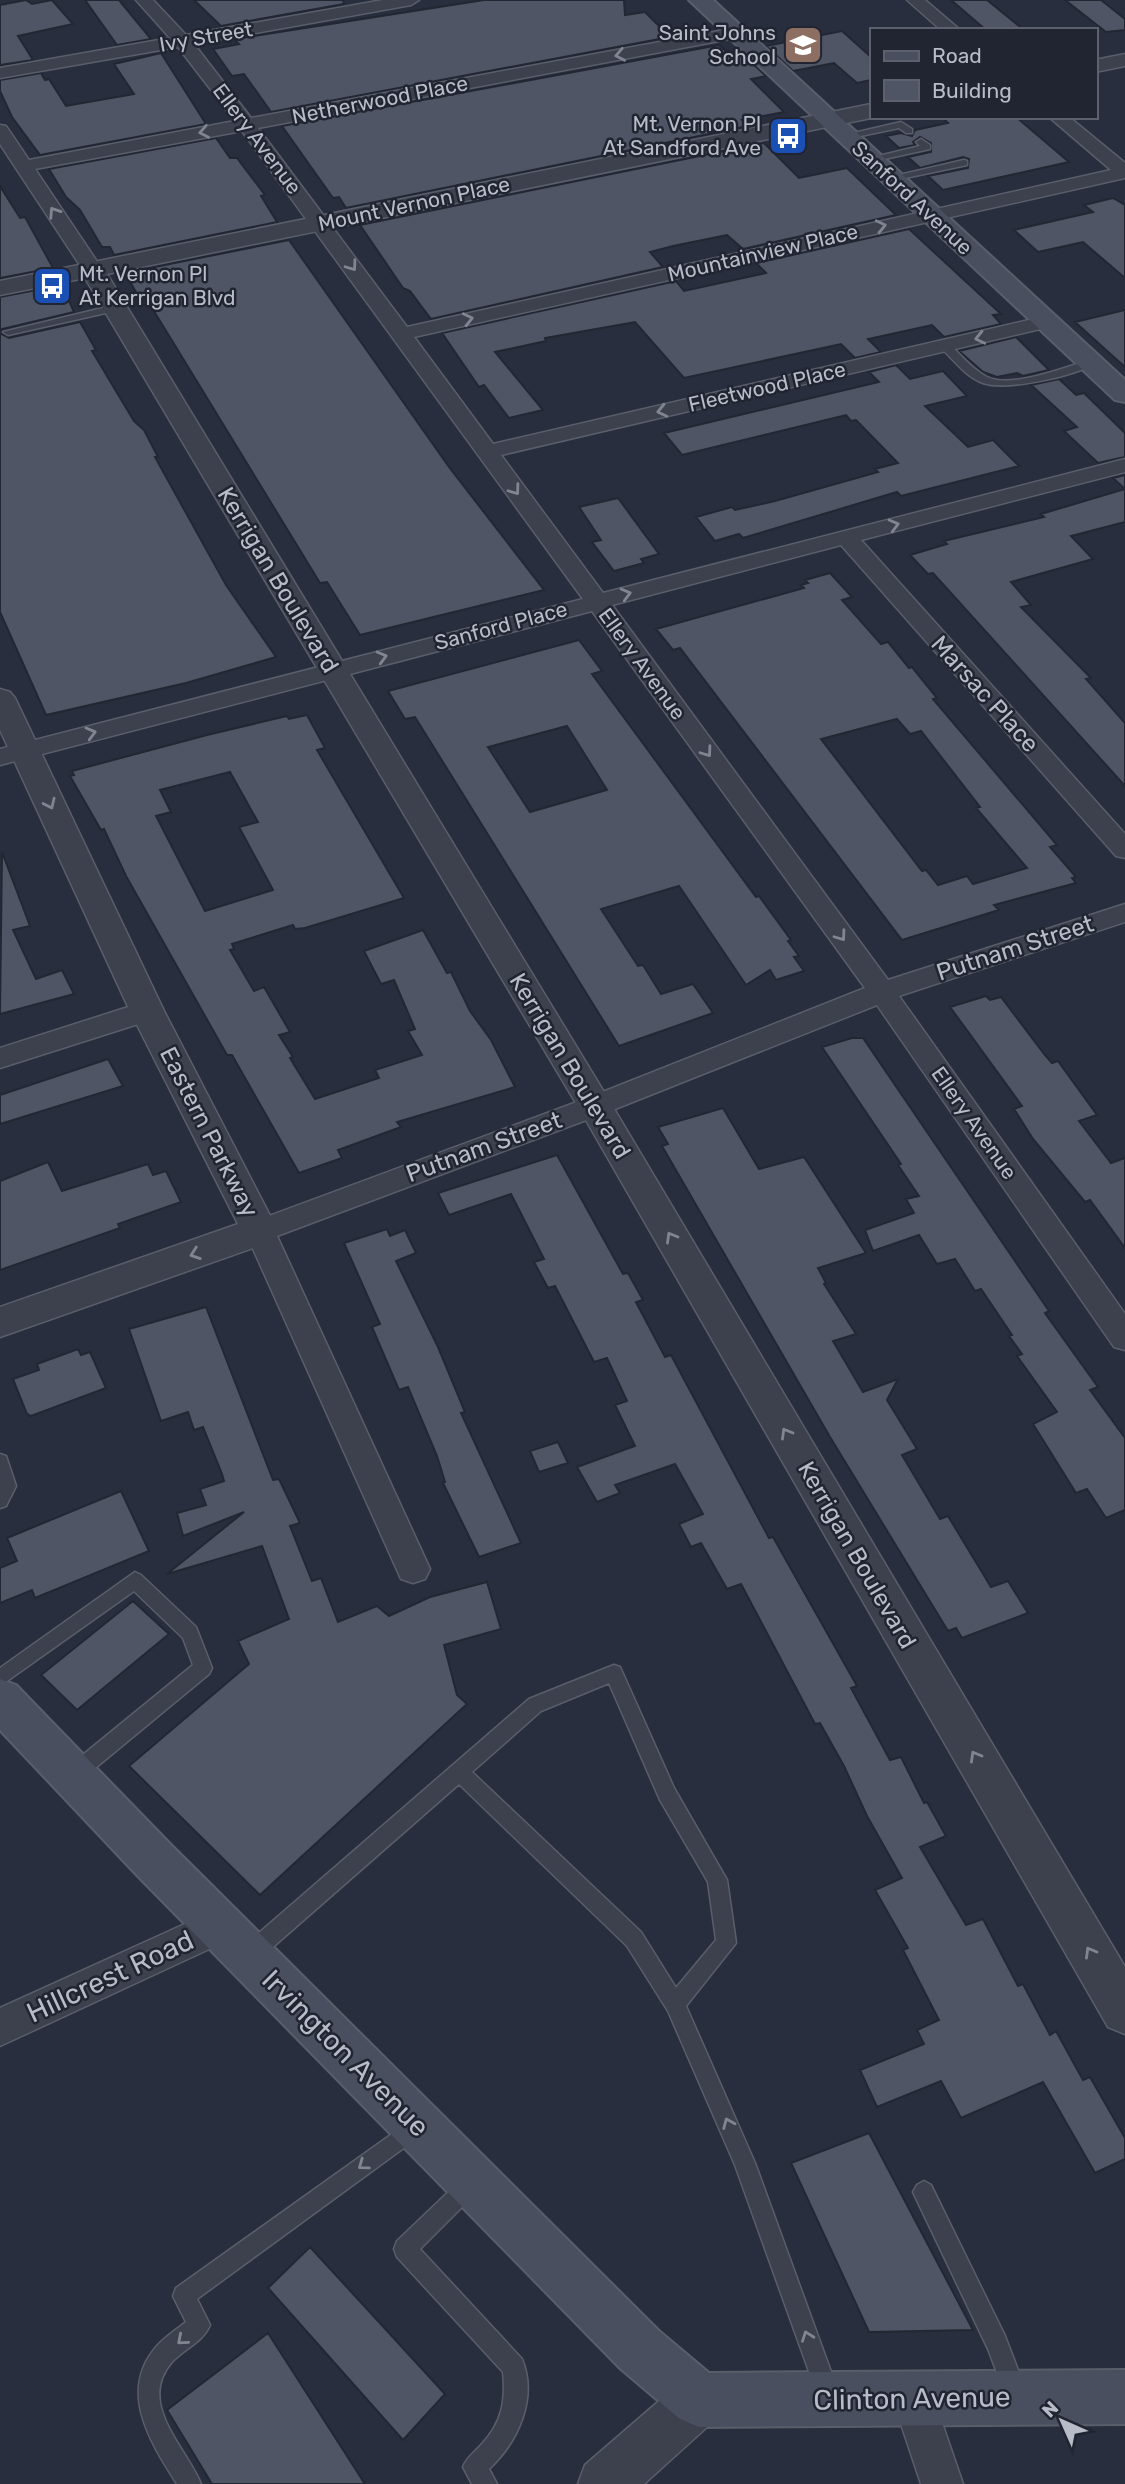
<svg xmlns="http://www.w3.org/2000/svg" width="1125" height="2484" viewBox="0 0 1125 2484" font-family="Rubik,sans-serif">
<rect width="100%" height="100%" fill="#282e3d"/>
<!-- building -->
<path fill="#4f5565" stroke="#232734" stroke-width="2" fill-rule="evenodd" d="M26,0L32,4L52,0L73,24L18,36L33,60L0,65V5Z
M85,0H119L151,39L117,45Z
M194,0H343L344,4L221,26Z
M484,0H624L625,15L645,12L670,37L271,112L244,74L232,76L213,49L239,44L234,39Z
M951,0H987L1024,30H986Z
M1065,0H1101L1125,19V30L1106,32Z
M842,31L871,57V80L857,83L834,63L793,71L766,46Z
M719,45L728,53L739,51L766,76L751,79L784,112L742,120L748,126L346,208L339,197L333,198L282,126Z
M161,53L206,124L40,155L12,117L0,91V80L41,73L45,80L49,79L66,106L134,94L114,64Z
M942,117H1016L1069,162L943,190L928,176L968,168L969,159L963,157L920,168L908,157L931,152V143L920,137L913,142L915,145L899,148L886,136L901,133L912,136L915,130L948,123Z
M216,138L230,158H237L265,195L261,196L277,222L114,255L110,247H102L80,210L66,197L49,169Z
M764,143L799,178L847,168L896,215L743,249L727,235L673,246L650,252L663,267L431,319L410,291L403,288L360,225Z
M0,186L20,218L25,217L53,268L0,278Z
M1113,198L1125,205V278L1083,242L1038,252L1014,230L1093,212L1084,205Z
M909,229L1001,314L993,315L1001,324L944,337L932,325L868,339L881,352L855,358L841,344L684,378L635,322L545,338L546,341L495,352L543,410L509,418L484,385L479,387L442,333L676,281L684,291L766,273L756,263Z
M289,240L449,467L544,590L360,635L327,582L320,583L146,298L140,299L125,273Z
M62,285L74,312L2,329L0,333L9,338L80,322L96,350L92,351L134,421L144,430L158,457H155L226,585L276,657L186,683L46,715L0,612V297Z
M1125,310V367L1075,322Z
M1016,337L1049,370L1023,376L1017,373L997,377L983,372L959,351Z
M896,365L910,379L943,371L967,396L925,406L968,447L993,440L1019,466L901,496L897,492L743,538L739,534L715,541L696,517L732,507L735,510L775,501L878,472L875,469L898,463L856,420L851,421L846,415L682,455L664,433L879,382L869,372Z
M1059,379L1076,395L1084,393L1125,433V457L1098,463L1064,431L1077,427L1031,385Z
M1125,475V522L1071,536L1093,559L1011,582L1031,605L1021,607L1091,678L1086,679L1125,723V786L933,573L928,574L910,555L947,544L944,541L1044,517L1041,514L1125,489L1113,478Z
M618,498L659,554L641,559L644,563L614,571L592,542L601,540L579,507Z
M830,573L852,597L842,600L881,644L888,642L909,668L912,667L937,698L933,699L1057,845L1050,847L1076,877L1072,878L1076,883L994,905L999,910L902,940L680,648L673,650L656,629L804,588L801,585L808,583L805,580ZM897,719L910,734L921,731L980,807L976,808L1027,868L973,884L967,876L938,885L926,870L922,871L821,739Z
M579,640L602,671L592,674L756,897L759,896L791,940L788,941L799,956L794,957L804,971L776,980L770,970L746,985L679,886L601,909L638,966L643,965L661,994L693,984L713,1013L619,1046L415,717L405,719L388,691ZM567,726L607,790L530,812L488,747Z
M307,715L325,748L317,750L404,898L305,928L295,929L293,925L232,944L234,949L230,950L254,991L264,987L290,1032L279,1035L293,1057L290,1058L315,1099L379,1078L375,1070L422,1055L408,1031L415,1029L394,980L381,984L364,951L423,930L447,973L451,972L470,1011L491,1040L515,1087L397,1122L401,1127L338,1150L342,1158L299,1173L232,1055H227L126,876L104,829L101,830L70,776L74,775L72,771L207,735L287,716L289,719ZM230,772L258,822L239,827L273,890L205,911L156,816L171,812L160,790Z
M2,852L30,926L13,930L36,979L62,970L74,994L0,1014Z
M986,996L990,1000L1001,997L1045,1055L1052,1063L1058,1061L1097,1115L1079,1121L1111,1163L1125,1158V1248L1090,1200L1085,1202L1033,1139L1014,1109L1022,1106L950,1007Z
M852,1038H863L1049,1311L1045,1313L1098,1387L1090,1390L1125,1438V1510L1106,1518L1087,1489L1076,1493L1033,1424L1057,1412L1017,1356L1022,1354L1009,1336L1012,1335L981,1289L975,1291L955,1259L937,1264L919,1235L873,1251L865,1230L914,1213L906,1199L919,1196L898,1165L901,1164L822,1047Z
M108,1059L123,1086L0,1124V1095Z
M723,1108L759,1169L804,1157L866,1253L818,1268L826,1283L824,1284L856,1334L833,1341L863,1392L898,1379L887,1400L917,1449L902,1455L940,1519L948,1516L991,1587L1008,1581L1028,1613L962,1638L956,1628L948,1631L830,1437L662,1146L668,1144L658,1127Z
M557,1155L623,1274L628,1273L643,1300L636,1302L665,1357L671,1355L769,1538L773,1537L857,1686L851,1688L890,1760L901,1757L924,1803L927,1802L946,1836L920,1847L966,1925L983,1919L1018,1986L1023,1984L1050,2035L1056,2031L1083,2080L1090,2077L1125,2138V2159L1095,2173L1043,2082L961,2118L941,2081L877,2107L860,2070L924,2044L917,2030L939,2020L903,1950L908,1948L875,1890L902,1878L867,1816L844,1766L820,1723L815,1724L741,1584L727,1589L701,1543L691,1547L679,1524L703,1514L675,1464L615,1485L620,1493L597,1502L577,1467L635,1446L615,1405L627,1401L607,1358L594,1362L555,1286L548,1288L534,1262L544,1259L511,1194L449,1215L438,1193Z
M48,1162L62,1191L148,1164L153,1175L166,1171L181,1202L118,1224L120,1228L0,1270V1181Z
M387,1229L390,1236L405,1230L416,1253L396,1261L438,1347L465,1412L461,1413L521,1543L479,1557L443,1483L445,1482L437,1456L408,1387L399,1390L372,1327L380,1324L344,1243Z
M206,1307L273,1480L279,1479L300,1523L290,1526L312,1581L321,1578L338,1622L377,1606L389,1616L430,1597L487,1582L501,1629L444,1645L457,1695L467,1704L260,1895L129,1766L249,1664L238,1641L289,1619L262,1546L167,1574L244,1512L183,1536L177,1513L206,1505L200,1489L224,1481L222,1474L203,1427L194,1430L188,1412L161,1421L129,1329Z
M78,1349L81,1355L90,1352L106,1388L31,1416L27,1414L13,1379L39,1370L37,1364Z
M558,1442L568,1463L539,1472L530,1451Z
M121,1491L149,1551L35,1598L32,1590L0,1603V1568L17,1561L7,1538Z
M133,1601L169,1634L77,1710L41,1675Z
M869,2133L973,2330L869,2332L791,2163Z
M310,2247L445,2394L403,2440L268,2288Z
M268,2333L365,2484H212L167,2410Z"/>
<g fill="none" stroke-linecap="round" stroke-linejoin="round">
<!-- service casing -->
<g stroke="#5a5e6b" stroke-width="3">
<path id="service" d="M901,122L912,129V133H906L899,128L846,139L841,136Z
M921,139L930,145V149L871,162L866,159L920,146L916,142Z
M964,160L967,161V165L891,181L886,178Z
M115,305L120,308L119,310L8,335L3,332Z
M941,344H949C961,355 972,369 987,377C1012,389 1064,367 1090,360L1095,363C1077,376 1006,391 983,383C966,377 954,360 941,348Z
M0,1454L6,1456L16,1486L6,1506L0,1508Z
M135,1572L141,1575L196,1627L212,1668L209,1674L82,1779L75,1782L68,1779L66,1773L68,1767L193,1665L183,1638L134,1591L0,1686V1668Z
M614,1665L620,1667L674,1788L727,1880L736,1943L686,2006L755,2163L838,2391L835,2399L827,2402L819,2399L816,2391L735,2165L668,2011L627,1946L459,1784L258,1960L251,1962L244,1960L241,1953L244,1946L529,1699ZM609,1683L660,1800L708,1882L716,1940L676,1988L641,1932L472,1772L541,1711Z
M413,2119L420,2122L423,2129L420,2136L197,2299L210,2325C203,2342 184,2349 172,2362C136,2403 186,2447 201,2484H177C151,2443 117,2391 157,2346C165,2337 176,2330 186,2322L173,2296L176,2288Z
M469,2175L476,2179L480,2186L476,2193L420,2249L522,2359C538,2398 518,2442 489,2469L497,2484H472L463,2467C467,2457 474,2453 481,2445C502,2423 506,2401 503,2372L397,2257L394,2249L397,2241L462,2179Z
M924,2181L931,2185L1005,2336L1026,2391L1023,2399L1015,2402L1007,2399L988,2349L913,2192L917,2185Z"/>
</g>
<!-- minor casing -->
<g stroke="#5a5e6b" stroke-width="3">
<path id="minor" d="M136,0H153L186,35L383,0H419L411,5L194,44L251,118L735,28L741,29L744,33L735,38L258,128L407,327L1111,170L1049,117H1069L1125,163V178L414,337L493,444L1046,316L1053,318L1056,322L1053,326L501,455L603,593L1125,459V472L861,540L1125,834V858L1116,856L841,545L612,605L888,980L1125,904V922L899,996L1125,1314V1350L1114,1347L877,1005L605,1113L277,1236L430,1569L425,1579L413,1583L401,1579L245,1231L250,1223L585,1099L865,988L592,611L0,765V749L583,599L242,131L35,169L102,269L99,273H85L0,144V125L6,126L29,160L235,121L178,47L0,78V68L170,38Z
M907,0H925L960,30H941Z
M147,1001L157,1004L161,1011L157,1018L0,1068V1048Z
M220,1908L233,1914L238,1926L233,1938L0,2046V2008Z
M914,2379L929,2385L963,2484H921L893,2400L899,2385Z"/>
</g>
<!-- tertiary casing -->
<g stroke="#5a5e6b" stroke-width="3">
<path id="tertiary" d="M1125,54V66L1095,72V60Z
M871,104V118L107,274L607,1097L1125,1967V2034L1108,2027L583,1115L85,278L0,295V281Z
M0,689L10,692L15,698L164,1011L278,1231L273,1241L0,1337V1307L238,1224L130,1011L0,730Z
M699,2374L717,2382L725,2400L717,2418L644,2484H578L585,2465L681,2382Z"/>
</g>
<!-- secondary casing -->
<g stroke="#5a5e6b" stroke-width="4">
<path id="secondary" d="M689,0H713L1125,380V402L1115,400Z
M0,1679L16,1685L170,1844L659,2331L709,2373L1125,2370V2424L699,2427L680,2419L621,2369L136,1874L0,1730Z"/>
</g>
<!-- service -->
<use href="#service" fill="#3c414d" fill-rule="evenodd"/>
<!-- minor -->
<use href="#minor" fill="#3c414d" fill-rule="evenodd"/>
<!-- tertiary -->
<use href="#tertiary" fill="#3c414d" fill-rule="evenodd"/>
<!-- secondary -->
<use href="#secondary" fill="#4a4f60" fill-rule="evenodd"/>
</g>
<!-- one-way arrows -->
<defs><path id="oneway-chevron" d="M-2-3.5L2.5 0L-2 3.5" fill="none" stroke-width="1.6" stroke-linecap="round" stroke-linejoin="round" transform="scale(1.75)"/></defs>
<g stroke="#808591">
<use href="#oneway-chevron" transform="translate(620 55) rotate(169)"/>
<use href="#oneway-chevron" transform="translate(204 132) rotate(169)"/>
<use href="#oneway-chevron" transform="translate(54 212) rotate(-123)"/>
<use href="#oneway-chevron" transform="translate(881 226) rotate(-13)"/>
<use href="#oneway-chevron" transform="translate(352 266) rotate(54)"/>
<use href="#oneway-chevron" transform="translate(468 319) rotate(-13)"/>
<use href="#oneway-chevron" transform="translate(980 338) rotate(167)"/>
<use href="#oneway-chevron" transform="translate(662 411) rotate(167)"/>
<use href="#oneway-chevron" transform="translate(515 490) rotate(54)"/>
<use href="#oneway-chevron" transform="translate(894 525) rotate(-15)"/>
<use href="#oneway-chevron" transform="translate(626 594) rotate(-15)"/>
<use href="#oneway-chevron" transform="translate(382 657) rotate(-15)"/>
<use href="#oneway-chevron" transform="translate(91 733) rotate(-15)"/>
<use href="#oneway-chevron" transform="translate(707 752) rotate(54)"/>
<use href="#oneway-chevron" transform="translate(50 804) rotate(65)"/>
<use href="#oneway-chevron" transform="translate(841 936) rotate(54)"/>
<use href="#oneway-chevron" transform="translate(671 1237) rotate(-120)"/>
<use href="#oneway-chevron" transform="translate(195 1254) rotate(161)"/>
<use href="#oneway-chevron" transform="translate(786 1433) rotate(-120)"/>
<use href="#oneway-chevron" transform="translate(975 1756) rotate(-120)"/>
<use href="#oneway-chevron" transform="translate(1090 1952) rotate(-120)"/>
<use href="#oneway-chevron" transform="translate(728 2123) rotate(-113)"/>
<use href="#oneway-chevron" transform="translate(363 2165) rotate(144)"/>
<use href="#oneway-chevron" transform="translate(807 2336) rotate(-110)"/>
<use href="#oneway-chevron" transform="translate(182 2340) rotate(139)"/>
</g>
<!-- icons -->
<defs>
<g id="school-square" transform="scale(2.0125)"><rect x="-9" y="-9" width="18" height="18" rx="4" fill="#8d6e63" stroke="#212532"/><path d="M0-5L7-2L0 1L-7-2ZM-4 1L0 2.5L4 1V4Q0 6-4 4Z" fill="#fff"/></g>
<g id="bus-square" transform="scale(2.0125)"><rect x="-9" y="-9" width="18" height="18" rx="4" fill="#1a4fb4" stroke="#212532"/><path d="M-5-6H5V4H4V6H2V4H-2V6H-4V4H-5ZM-3.5-4V0h7V-4ZM-3.5 1.2v1.5H-2V1.2ZM2 1.2v1.5H3.5V1.2Z" fill="#fff"/></g>
</defs>
<g fill-rule="evenodd">
<use href="#school-square" x="803" y="45"/>
<use href="#bus-square" x="788" y="136"/>
<use href="#bus-square" x="52" y="286"/>
</g>
<g text-anchor="middle" stroke-width="5" stroke-linejoin="round" paint-order="stroke">
<!-- far-poi labels -->
<g font-size="21" fill="#b8bcc8" stroke="#212532" text-anchor="end">
<text x="776" y="40">Saint Johns<tspan x="776" dy="24">School</tspan></text>
<text x="761" y="131">Mt. Vernon Pl<tspan x="761" dy="24">At Sandford Ave</tspan></text>
<text x="79" y="281" text-anchor="start">Mt. Vernon Pl<tspan x="79" dy="24">At Kerrigan Blvd</tspan></text>
</g>
<!-- far-street labels -->
<g font-size="21" fill="#b8bcc8" stroke="#212532">
<text transform="translate(206 37) rotate(-10)" y="7">Ivy Street</text>
<text transform="translate(380 100) rotate(-11)" y="7">Netherwood Place</text>
<text transform="translate(257 139) rotate(53)" y="7">Ellery Avenue</text>
<text transform="translate(912 198) rotate(43)" y="7">Sanford Avenue</text>
<text transform="translate(414 204) rotate(-12)" y="7">Mount Vernon Place</text>
<text transform="translate(763 253) rotate(-13)" y="7">Mountainview Place</text>
<text transform="translate(767 387) rotate(-13)" y="7">Fleetwood Place</text>
<text transform="translate(501 626) rotate(-15)" y="7">Sanford Place</text>
<text transform="translate(642 664) rotate(54)" y="7">Ellery Avenue</text>
<text transform="translate(974 1123) rotate(55)" y="7">Ellery Avenue</text>
</g>
<!-- street labels -->
<g font-size="24" fill="#b8bcc8" stroke="#212532">
<text transform="translate(278 580) rotate(59)" y="8">Kerrigan Boulevard</text>
<text transform="translate(985 694) rotate(48)" y="8">Marsac Place</text>
<text transform="translate(1015 948) rotate(-18)" y="8">Putnam Street</text>
<text transform="translate(570 1066) rotate(59)" y="8">Kerrigan Boulevard</text>
<text transform="translate(209 1132) rotate(63)" y="8">Eastern Parkway</text>
<text transform="translate(484 1147) rotate(-20)" y="8">Putnam Street</text>
<text transform="translate(857 1555) rotate(60)" y="8">Kerrigan Boulevard</text>
</g>
<!-- near-street labels -->
<g font-size="28" fill="#b8bcc8" stroke="#212532">
<text transform="translate(110 1976) rotate(-25)" y="10">Hillcrest Road</text>
<text transform="translate(346 2053) rotate(45)" y="10">Irvington Avenue</text>
<text transform="translate(912 2398) rotate(-1)" y="10">Clinton Avenue</text>
</g>
</g>
<!-- legend -->
<rect x="870" y="28" width="228" height="91" fill="#212532" stroke="#5d616e" stroke-width="2"/>
<rect x="884" y="51" width="35" height="10" fill="#4a4f60" stroke="#5d616e" stroke-width="2"/>
<text x="932" y="63" font-size="21" fill="#b8bcc8">Road</text>
<rect x="884" y="80" width="35" height="21" fill="#4f5565" stroke="#5d616e" stroke-width="2"/>
<text x="932" y="98" font-size="21" fill="#b8bcc8">Building</text>
<!-- north arrow -->
<g transform="translate(1062 2421) rotate(315)" stroke="#212532" stroke-width="5" paint-order="stroke">
<path d="M0-5L12 26L0 18L-12 26Z" fill="#b8bcc8"/>
<text y="-10" font-size="19" font-weight="bold" text-anchor="middle" fill="#b8bcc8">N</text>
</g>
</svg>
